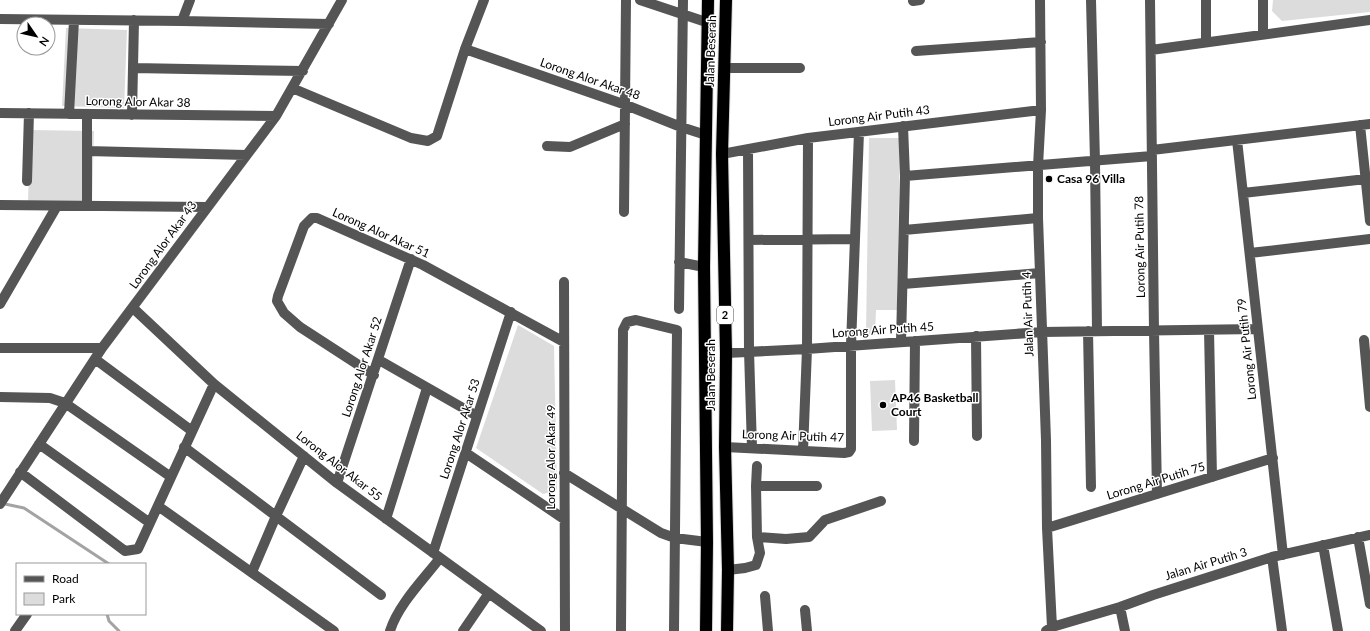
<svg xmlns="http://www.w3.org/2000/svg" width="1370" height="631" viewBox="0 0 1370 631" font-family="Lato,sans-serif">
<rect width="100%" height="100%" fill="#fff"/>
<!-- green -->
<path fill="#dcdcdc" d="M1273,0H1370V12L1282,21L1272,11Z
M66,28L127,30L124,108L62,106Z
M30,130L94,131L92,203L28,202Z
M869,138H900L897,310H876L875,335L866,334Z
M518,325L554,346L557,490L543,494L476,448Z
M895,380L897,430L872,431L870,381Z"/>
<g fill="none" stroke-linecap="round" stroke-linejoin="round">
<!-- stream -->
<path stroke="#a3a3a3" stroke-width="3" d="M5,504L24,508L109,564
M107,614L109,621L119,631"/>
<!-- highway casing -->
<g stroke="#dbdbdb" stroke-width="14">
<path id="highway" d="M726,0L722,154L726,353L725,447L728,570L727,631
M706,631L707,542L704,267L708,0"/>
</g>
<!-- minor -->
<path stroke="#555" stroke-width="10" d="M640,0L709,23
M1040,0L1041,110L1038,166V218L1046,440L1047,528L1052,627
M1091,0L1095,161L1097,331
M1150,0L1154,331L1157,494
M1206,0V42
M913,1L920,0
M0,19L182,21L329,24
M182,21L190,0
M1263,34V0
M465,49L626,105L681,127L706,135
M1151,50L1370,20
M916,51L1041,42
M133,68L303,71
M724,68H800
M292,88L411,138L428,141L437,136L465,49L484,0
M0,113L276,116
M69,114L74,20
M87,114V206
M132,115L134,20
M1360,125L1370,221
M1237,140L1283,555
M547,146L570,147L625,124
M748,149L749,351L752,448
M1152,150L1370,124
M87,151L246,155
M722,154L808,138L1041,110
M905,176L1152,156
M27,181L29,113
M1243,193L1366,179
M0,205L207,207
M624,212L626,0
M904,230L1038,218
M749,240L855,239
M1250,253L1370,239
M679,262L704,267
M564,282L565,631
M903,284L1040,273
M0,304L57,206
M133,308L214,384L337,483L541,631
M679,309L683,0
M1209,330L1212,477
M1088,331L1091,487
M976,336L977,436
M1364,340L1370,407
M901,342L905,176L903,126
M0,348H102
M726,353L807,349L1042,332L1258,329
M95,359L192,431
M379,360L477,416
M374,375L300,327L284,313L277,301L278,296L304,226L312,218H317L423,265L564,342
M0,397L50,398L65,403L171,477
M914,441L915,341
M39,444L150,523
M184,447L381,595
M725,447L844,453L849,452L851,449V345L859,132
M803,451L807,349L808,138
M466,453L564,519
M20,472L125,551L138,549L214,384
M564,473L661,533L675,538L707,542
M337,483L411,259
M756,486L757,466
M0,504L102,348L276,116L342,0
M158,506L334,631
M386,519L427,388
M1047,528L1273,458
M757,537L756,486H817
M1358,537L1370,604
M1323,545L1338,631
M433,553L511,312
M1272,557L1282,631
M728,570L745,568L756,565L760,553L757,537L786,539L809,537L825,520L881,501
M252,572L276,516L304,456
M765,596L768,631
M1120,607L1125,631
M805,610L807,631
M15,631L27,614
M390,631C398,605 423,580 440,558
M463,631L489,593
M621,631L623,330L627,322L636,320L677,330L674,631
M1046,631L1052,627L1120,607L1153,595L1272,557L1370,535"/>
<!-- highway -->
<use href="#highway" stroke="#000" stroke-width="12"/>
</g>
<!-- markers -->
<g fill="#000" stroke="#fff" stroke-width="1.5">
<circle cx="1049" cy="179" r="4"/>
<circle cx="883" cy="405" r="4"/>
</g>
<g text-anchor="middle" stroke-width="3" stroke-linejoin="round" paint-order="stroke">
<!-- shield labels -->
<rect fill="#fff" stroke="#4c4c4c" stroke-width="1" x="717" y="306" width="16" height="18" rx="3"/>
<g font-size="11" font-weight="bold" fill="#000">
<text x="725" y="319">2</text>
</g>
<!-- street labels -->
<g font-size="12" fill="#000" stroke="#fff">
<text transform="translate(711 51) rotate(-88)" y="4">Jalan Beserah</text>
<text transform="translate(590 79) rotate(19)" y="4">Lorong Alor Akar 48</text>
<text transform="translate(138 102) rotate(1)" y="4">Lorong Alor Akar 38</text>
<text transform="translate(879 116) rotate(-7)" y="4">Lorong Air Putih 43</text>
<text transform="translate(381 233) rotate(24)" y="4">Lorong Alor Akar 51</text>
<text transform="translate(163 245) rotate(-54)" y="4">Lorong Alor Akar 43</text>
<text transform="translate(1140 247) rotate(-91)" y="4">Lorong Air Putih 78</text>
<text transform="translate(1028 314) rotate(-92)" y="4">Jalan Air Putih 4</text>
<text transform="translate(883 330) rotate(-4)" y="4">Lorong Air Putih 45</text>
<text transform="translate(1247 349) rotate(-96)" y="4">Lorong Air Putih 79</text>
<text transform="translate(362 367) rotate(-72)" y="4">Lorong Alor Akar 52</text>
<text transform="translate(711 375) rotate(-90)" y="4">Jalan Beserah</text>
<text transform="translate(460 429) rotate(-72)" y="4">Lorong Alor Akar 53</text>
<text transform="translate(793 436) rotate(2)" y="4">Lorong Air Putih 47</text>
<text transform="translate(551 457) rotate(-90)" y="4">Lorong Alor Akar 49</text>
<text transform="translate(339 466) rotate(38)" y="4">Lorong Alor Akar 55</text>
<text transform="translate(1156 481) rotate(-17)" y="4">Lorong Air Putih 75</text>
<text transform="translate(1206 564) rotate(-17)" y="4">Jalan Air Putih 3</text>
</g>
<!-- poi labels -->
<g font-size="12" font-weight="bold" fill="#000" stroke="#fff" text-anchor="start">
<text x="1057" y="183">Casa 96 Villa</text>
<text x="891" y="402">AP46 Basketball<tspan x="891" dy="14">Court</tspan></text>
</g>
</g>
<!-- legend -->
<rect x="16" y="563" width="130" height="52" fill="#ffffff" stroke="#999999"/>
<rect x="24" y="576" width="20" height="6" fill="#555555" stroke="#999999"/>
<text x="52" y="583" font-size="12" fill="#000000">Road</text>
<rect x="24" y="593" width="20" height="12" fill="#dcdcdc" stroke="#999999"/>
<text x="52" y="603" font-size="12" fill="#000000">Park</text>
<!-- north arrow -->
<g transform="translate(36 36) rotate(124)"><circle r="19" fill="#ffffff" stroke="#999999"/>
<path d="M0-3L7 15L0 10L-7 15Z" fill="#000000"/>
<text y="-6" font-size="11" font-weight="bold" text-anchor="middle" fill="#000000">N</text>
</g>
</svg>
